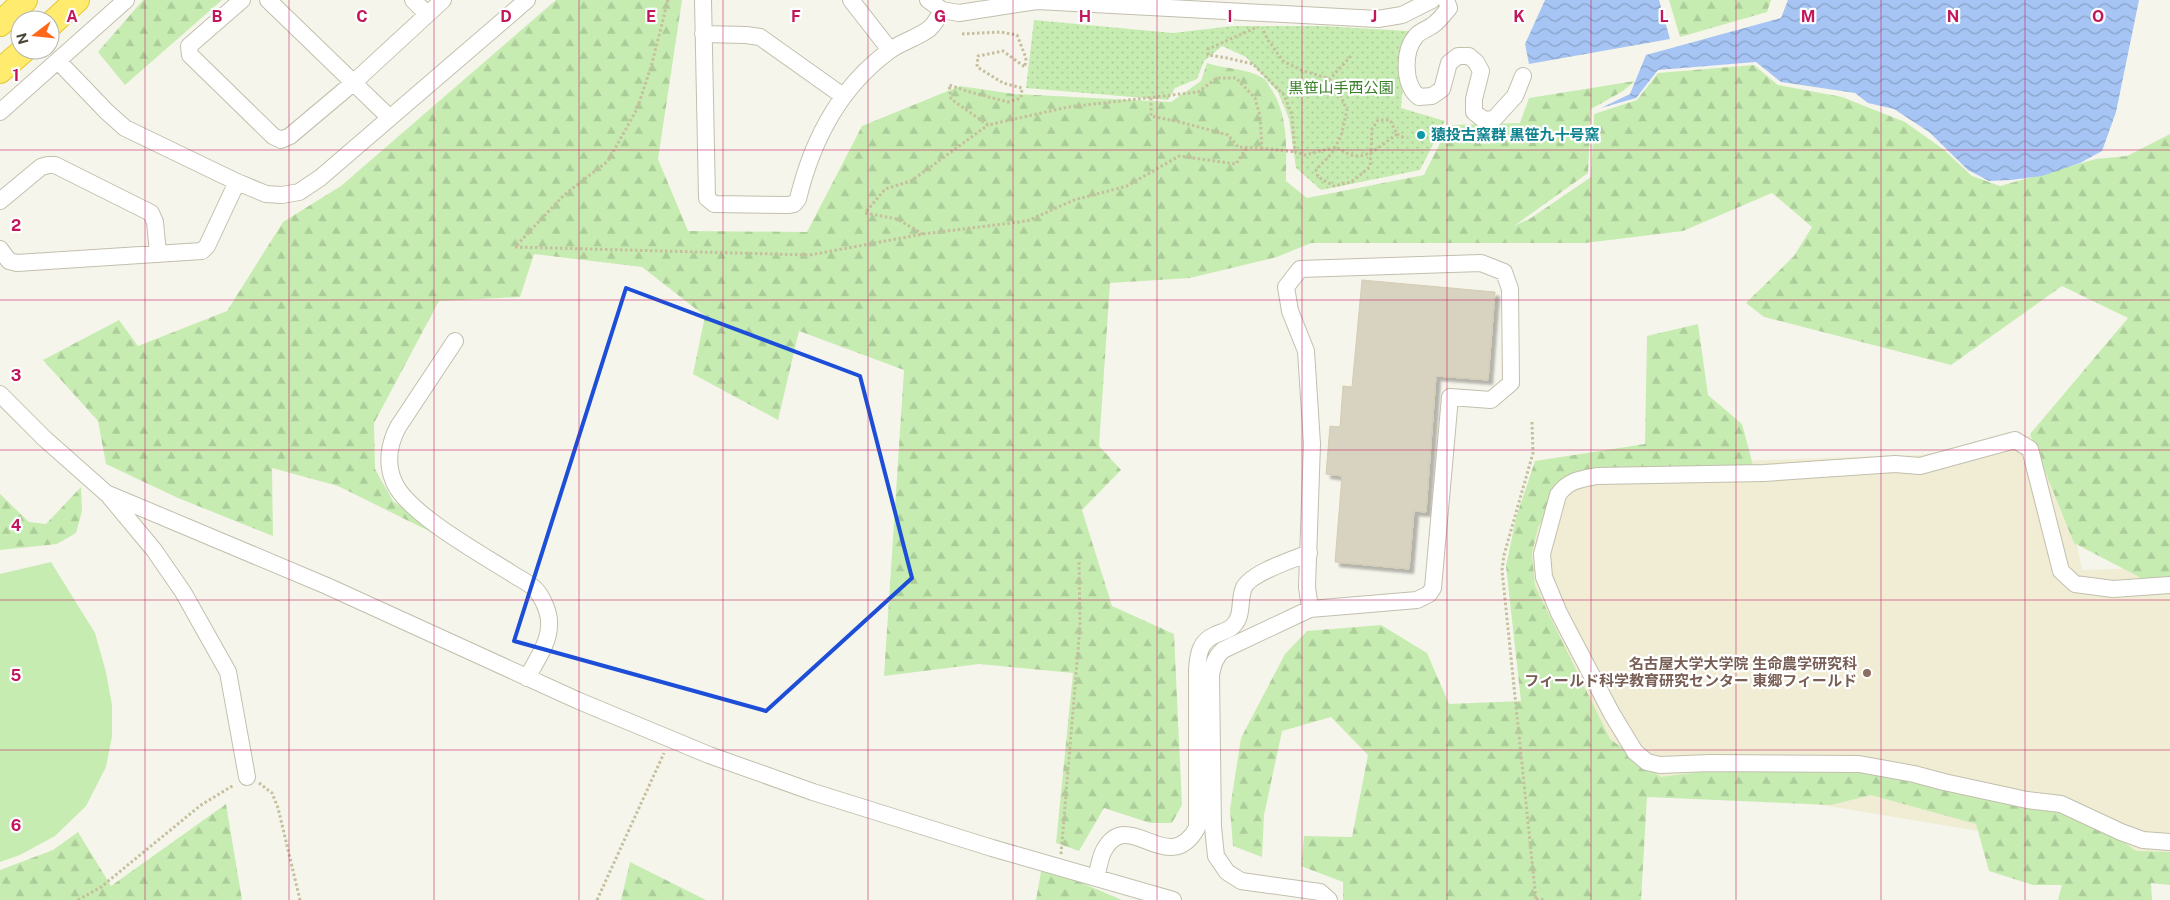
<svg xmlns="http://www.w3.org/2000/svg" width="2170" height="900" viewBox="0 0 2170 900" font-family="'Public Sans','Noto Sans JP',sans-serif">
<defs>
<pattern id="forest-firs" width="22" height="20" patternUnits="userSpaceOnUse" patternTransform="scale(1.25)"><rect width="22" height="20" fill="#c7ecb2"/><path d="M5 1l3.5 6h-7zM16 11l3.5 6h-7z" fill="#accc9a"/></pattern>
<pattern id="park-dots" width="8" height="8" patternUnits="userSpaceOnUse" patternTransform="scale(1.25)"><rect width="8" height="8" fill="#c7ecb2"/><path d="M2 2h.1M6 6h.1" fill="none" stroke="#accc9a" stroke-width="1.8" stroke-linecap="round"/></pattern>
<pattern id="water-waves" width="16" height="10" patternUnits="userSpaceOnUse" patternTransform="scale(1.25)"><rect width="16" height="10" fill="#a6c5f4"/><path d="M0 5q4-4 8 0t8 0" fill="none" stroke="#89a2c7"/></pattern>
<filter id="shadow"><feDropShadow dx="4.5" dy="4.5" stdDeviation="1" flood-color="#0004"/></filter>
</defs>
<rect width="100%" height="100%" fill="#f6f5eb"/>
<!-- education -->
<path fill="#f0edd4" d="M2055,432L2082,570L2170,567V863L1606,769L1522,577L1531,521L1576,466L1921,455Z"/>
<!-- grass -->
<path fill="#c7ecb2" d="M51,562L95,633L106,672L112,705V736L106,767L86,806L55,836L20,855L0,862V574Z"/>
<!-- forest -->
<path fill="url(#forest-firs)" d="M143,0H222L125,85L98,52Z
M556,0H682L658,159L688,231L807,232L862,126L960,86L1014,94L1171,102L1201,81L1207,63C1224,69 1247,68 1263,78C1267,80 1269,87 1272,90C1289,118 1286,149 1286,181L1307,198L1424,175L1449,125L1520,123L1529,98L1635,81L1623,91L1591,109L1588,173L1514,226L1531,218L1591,177L1594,114L1637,100L1658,73L1754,65L1778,85L1842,97L1905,122L1943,149L1972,176L2000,186L2096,159L2127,156L2170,134V591L2168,592L2074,543L2030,434L2128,318L2062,286L1951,365L1764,317L1746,303L1794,256L1812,227L1772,193L1683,231L1585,243H1311L1277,257L1190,278L1110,283L1099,446L1121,470L1082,510L1112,606L1174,634L1182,805L1172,823H1150L1104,808L1079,851L1056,843L1073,673L979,664L884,676L904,370L799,331L778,420L693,374L705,316L642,267L534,254L520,297L439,301L374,423L375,469L393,501L449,541L338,486L272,468L273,536L178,498L106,464L98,421L43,360L119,320L138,346L227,311L283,222L341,186Z
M1669,0H1771L1767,12L1680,37Z
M1698,324L1708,395L1742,424L1754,469L1643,467L1573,477L1538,527L1532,553L1535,586L1610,739L1661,777L1730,768L1868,763L2081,810L2136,851L2170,852V885L2151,883L2152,900H2058L2062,885H2033L1989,871L1976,824L1871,795L1831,805L1647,797L1641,900H1343V882L1301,866L1304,836L1352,837L1368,755L1331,717L1282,731L1264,815L1262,857L1233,846L1230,809L1241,738L1285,654L1307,631L1381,625L1427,653L1449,704L1521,701L1506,566L1516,518L1535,461L1645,444L1647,336Z
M81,487L82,511L76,533L57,544L0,550V494L29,522L46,524Z
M226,804L242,900H0V870L53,850L78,832L111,886Z
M630,862L706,900H621Z
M1042,866L1122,900H1036Z"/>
<!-- park -->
<path fill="url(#park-dots)" d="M1034,20L1173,33L1233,26H1321L1408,31L1401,108L1445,121L1420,170L1321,190L1296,168L1289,119L1278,92L1246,57L1222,46L1204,61L1197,79L1175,88L1168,100L1026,88Z"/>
<!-- water -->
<path fill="url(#water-waves)" d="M1545,0H1659L1670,39L1529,64L1525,44Z
M1788,0H2139L2116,112L2102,151L2080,163L2042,176L2011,180L1989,181L1968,170L1929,132L1894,109L1868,103L1855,93L1781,82L1756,62L1658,70L1636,98L1601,108L1630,94L1646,55L1781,18Z"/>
<!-- building -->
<path fill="#d8d3c0" stroke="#d4cdb2" filter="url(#shadow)" d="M1362,280L1495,292L1488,380L1436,376L1426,512L1414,511L1409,569L1335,562L1342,476L1326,474L1330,426L1340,427L1343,386L1352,387Z"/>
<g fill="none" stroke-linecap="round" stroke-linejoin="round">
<!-- minor casing -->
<g stroke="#c2bfad" stroke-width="18">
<path id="minor" d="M242,0L189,46L190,55L273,136L281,140L290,136L353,83L443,0
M268,0L390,118
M413,0L427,14
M703,0L707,198L714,204L788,205L794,204L798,199C812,141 840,87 889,51C901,42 917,38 929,29C935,24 939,16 942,10
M851,0L890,50
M928,0L942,10L959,13L1037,1L1378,19L1402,15L1432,0
M1446,0L1449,8C1444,14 1439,21 1433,25C1428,29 1420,31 1416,36C1403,51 1403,85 1419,97L1432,96L1442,89L1449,63L1458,56H1469L1476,62L1481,71L1474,99V112L1484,120L1494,119L1515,96L1523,76
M703,34L746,35L760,37L843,96
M58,61L107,112L125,128L237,182L266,194L282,195L299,192L320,178L527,0
M0,112L126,0
M0,201L41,167L48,165H55L151,213L155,222L158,253
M0,249L9,261L17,263L202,251L207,246L237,182
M455,341L398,427C389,444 386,464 394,482C407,513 481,554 511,573C518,578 530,583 536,590C543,598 550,614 549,625C549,644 535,662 527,678
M0,394L45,439L106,493L327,586L579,701L709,755L813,792L992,848L1173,900
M109,496L154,550L183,592L228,672L247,777
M2170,585L2113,589L2075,584L2061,571L2030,449L2015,440L1920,466L1895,464L1764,473L1597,476C1581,479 1568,480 1558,495L1542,554L1544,577L1559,613L1612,714L1635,752L1647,762L1660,765L1710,763L1859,764L1914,774L1944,782L2027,800L2061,804L2121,832L2143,840L2170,842
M1310,609L1307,587L1312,444L1306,351L1290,311L1286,287L1300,269L1481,263L1504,272L1510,289L1511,383L1491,400L1450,397L1433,588L1429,594L1417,600L1310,609L1223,650C1215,657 1213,665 1211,675L1213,827L1216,856L1227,872L1241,881L1320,892L1329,900
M1096,877C1099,868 1100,854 1106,847C1130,809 1169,878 1197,828V670C1198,654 1200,641 1215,635C1221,632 1228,631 1233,626C1243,616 1239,603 1243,590C1247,574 1294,559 1309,553"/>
</g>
<!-- highway casing -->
<g stroke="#e6c735" stroke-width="26">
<path id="highway" d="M0,24L25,0
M50,25L77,0
M0,71L24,50"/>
</g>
<!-- path -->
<path stroke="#c5bf9d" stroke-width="3" stroke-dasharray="2.5 2.5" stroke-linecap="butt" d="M668,0L651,67L637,109L608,161L564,195L515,247L810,255L923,234L1027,221L1074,200L1127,186L1179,156L1236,164L1247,147
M1255,28L1208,49V55L1227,58L1253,64L1284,95L1292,115L1295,152L1305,155L1336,147C1343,151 1350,156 1358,156C1371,156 1387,141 1397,134L1390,120H1378L1372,129L1371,151L1370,167L1351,182L1334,186L1318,177L1316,170L1332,153L1341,136L1347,110L1337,88L1327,78L1301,70L1283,61L1268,40L1262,28
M962,34L1000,32L1017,35L1026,58L1025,67L1003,51L978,56L977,67L1003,83L1022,88L1021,98L1008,102L970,92L949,85L951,99L988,125L1068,107L1198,92L1217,78H1236L1255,98L1260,116L1262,148L1295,152
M1329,80L1351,56
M1151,98V116L1180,122L1228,135L1238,147L1262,148
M1397,134L1406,139
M923,234L897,219L865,213L885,189L911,181L988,125
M1532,422L1533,453L1504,555L1502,570L1536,900
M259,783L272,793L278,808L300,900
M1061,854L1080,627L1079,560
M1536,899L1545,900
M78,900L101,887L201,805L234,785
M597,900L664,753"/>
<!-- minor -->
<use href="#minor" stroke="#fff" stroke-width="16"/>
<!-- highway -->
<use href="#highway" stroke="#ffeb6d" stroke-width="24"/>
</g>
<!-- marked area -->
<path fill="none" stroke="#1d4ed8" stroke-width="4" stroke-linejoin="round" d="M626,288L860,376L912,578L766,711L514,641Z"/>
<!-- grid -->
<path fill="none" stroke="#c2185b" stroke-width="1" stroke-opacity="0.55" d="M145,0V900M289,0V900M434,0V900M579,0V900M723,0V900M868,0V900M1013,0V900M1157,0V900M1302,0V900M1447,0V900M1591,0V900M1736,0V900M1881,0V900M2025,0V900M0,150H2170M0,300H2170M0,450H2170M0,600H2170M0,750H2170"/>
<!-- markers -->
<circle fill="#0f9aa8" stroke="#fff" stroke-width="2" cx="1421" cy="135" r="5"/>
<circle fill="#8d6e63" stroke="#fff" stroke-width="2" cx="1867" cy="673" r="5"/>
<g text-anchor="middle" stroke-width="4.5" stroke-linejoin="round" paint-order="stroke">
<!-- park labels -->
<g font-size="15" fill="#388127" stroke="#fff">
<text x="1341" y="93">黒笹山手西公園</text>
</g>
<!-- culture labels -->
<g font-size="15" font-weight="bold" fill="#0d838f" stroke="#fff" text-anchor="start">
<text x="1431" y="140">猿投古窯群 黒笹九十号窯</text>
</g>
<!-- education labels -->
<g font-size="15" font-weight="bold" fill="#785e54" stroke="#fff" text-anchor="end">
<text x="1857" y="669">名古屋大学大学院 生命農学研究科<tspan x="1857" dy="17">フィールド科学教育研究センター 東郷フィールド</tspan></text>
</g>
</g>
<g font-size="16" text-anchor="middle" font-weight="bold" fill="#c2185b" stroke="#fff" stroke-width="4.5" stroke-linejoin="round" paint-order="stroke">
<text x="72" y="22">A</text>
<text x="217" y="22">B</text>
<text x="362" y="22">C</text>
<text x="506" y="22">D</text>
<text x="651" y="22">E</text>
<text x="796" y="22">F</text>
<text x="940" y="22">G</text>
<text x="1085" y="22">H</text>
<text x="1230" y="22">I</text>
<text x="1374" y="22">J</text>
<text x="1519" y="22">K</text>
<text x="1664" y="22">L</text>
<text x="1808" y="22">M</text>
<text x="1953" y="22">N</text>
<text x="2098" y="22">O</text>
<text x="16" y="81">1</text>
<text x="16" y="231">2</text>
<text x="16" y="381">3</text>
<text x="16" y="531">4</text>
<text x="16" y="681">5</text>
<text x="16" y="831">6</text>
</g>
<!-- north arrow -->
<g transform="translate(35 35) rotate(254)"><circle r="24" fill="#ffffff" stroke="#b7b5af"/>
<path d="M0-4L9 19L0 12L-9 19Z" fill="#ff6819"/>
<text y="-8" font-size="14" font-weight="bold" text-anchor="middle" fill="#4b4738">N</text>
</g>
</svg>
